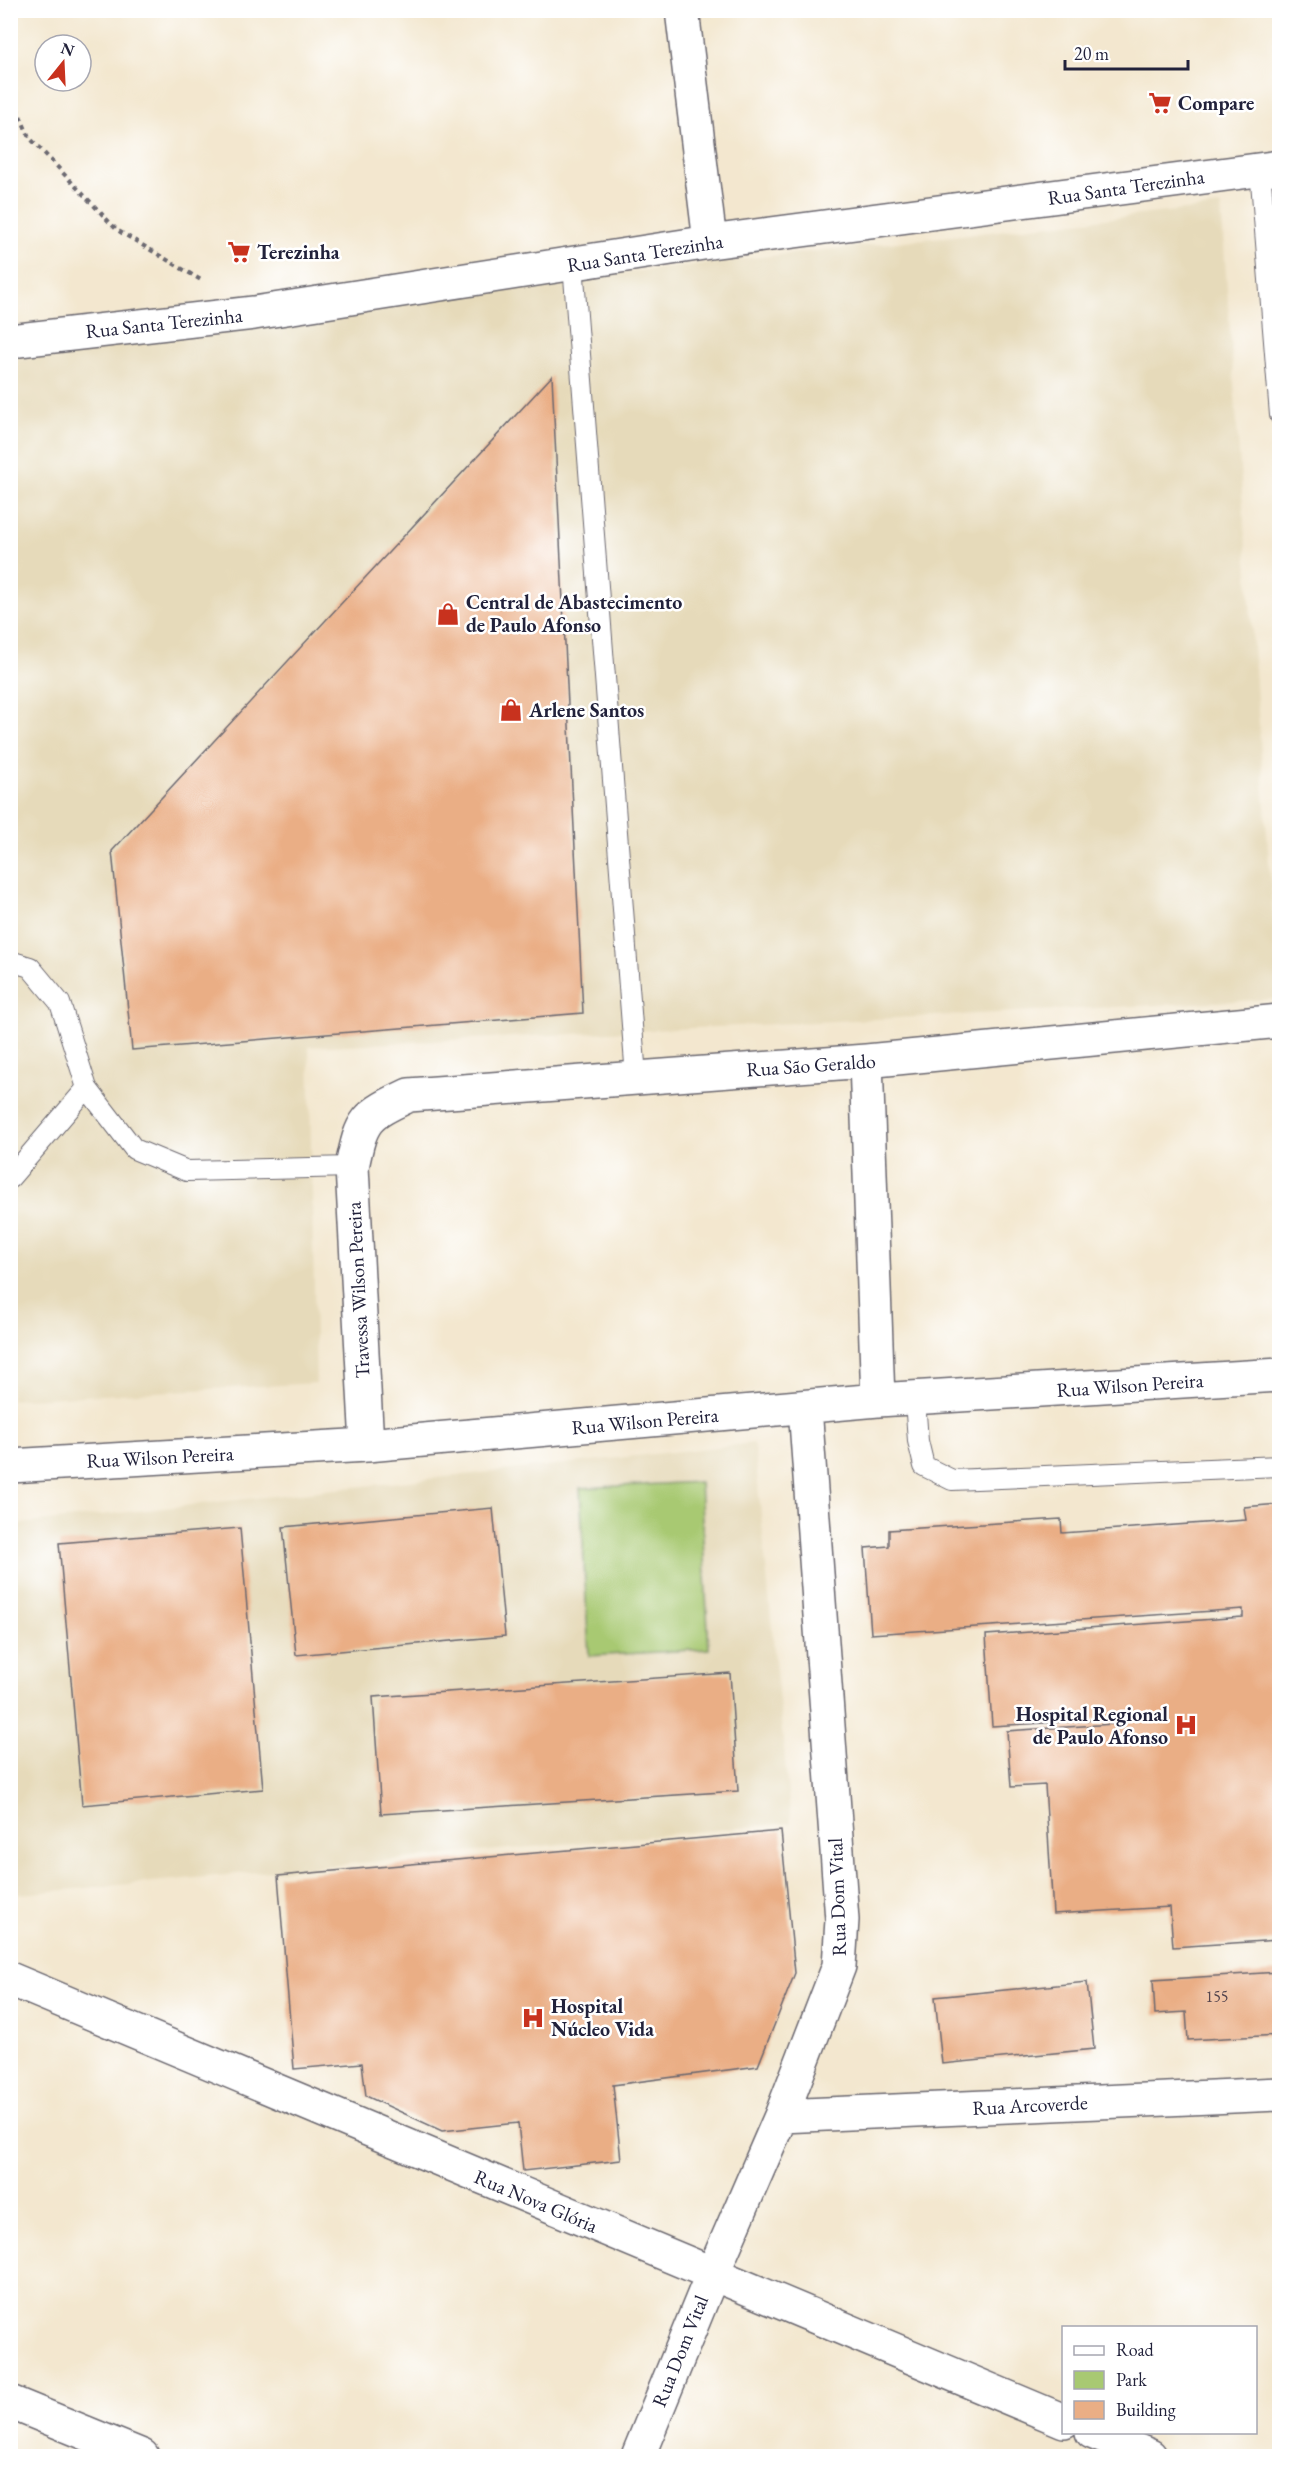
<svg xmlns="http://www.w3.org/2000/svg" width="1290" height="2467" viewBox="0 0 1290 2467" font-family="'EB Garamond',serif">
<rect width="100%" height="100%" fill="#fff"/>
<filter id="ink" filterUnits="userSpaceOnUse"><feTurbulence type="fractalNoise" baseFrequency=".0167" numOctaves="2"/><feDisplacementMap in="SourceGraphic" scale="12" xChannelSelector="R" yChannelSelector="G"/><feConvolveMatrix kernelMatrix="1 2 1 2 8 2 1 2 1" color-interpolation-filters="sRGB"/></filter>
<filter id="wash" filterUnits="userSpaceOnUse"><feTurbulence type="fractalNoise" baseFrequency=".008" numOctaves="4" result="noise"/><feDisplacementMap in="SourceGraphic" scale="24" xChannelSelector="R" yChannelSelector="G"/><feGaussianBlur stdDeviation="1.35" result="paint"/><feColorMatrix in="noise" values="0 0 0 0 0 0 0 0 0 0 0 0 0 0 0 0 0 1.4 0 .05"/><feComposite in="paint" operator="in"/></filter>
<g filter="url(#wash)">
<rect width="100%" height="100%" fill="#f3e7cf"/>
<!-- built -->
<path fill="#e6daba" d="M1221,206L1279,999L309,1047L316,1383L11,1400V341Z
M754,1443L791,1823L11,1895V1525Z"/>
<!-- green -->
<path fill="#a8c972" stroke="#657656" stroke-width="1.5" d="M700,1482L709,1649L589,1656L580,1488Z"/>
<g id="blocks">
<!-- building -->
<path fill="#eaae85" d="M552,376L583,1013L132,1050L112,851Z
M1280,1504V1940L1173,1947L1170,1907L1053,1914L1045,1785L1011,1787L1007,1731L1113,1724L1112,1719L992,1726L986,1635L1243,1617V1609L871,1634L865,1548L889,1546V1530L1061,1519L1062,1533L1246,1520L1244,1507Z
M493,1508L505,1636L296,1655L283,1527Z
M240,1528L263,1789L82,1805L59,1543Z
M730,1673L738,1791L381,1814L373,1697Z
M781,1831L795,1973L758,2066L613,2085L621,2160L523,2171L518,2123L442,2131L366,2096L362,2063L294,2069L278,1876Z
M1280,1972V2035L1188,2040L1186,2012L1155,2014L1153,1980Z
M1087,1982L1094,2049L942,2064L935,1997Z"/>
</g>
</g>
<g filter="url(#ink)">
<use href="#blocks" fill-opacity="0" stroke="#6b676f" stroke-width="1.5"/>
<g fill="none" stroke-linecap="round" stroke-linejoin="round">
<!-- service casing -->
<g stroke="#6b676f" stroke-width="22">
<path id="service" d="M1260,169L1280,415
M573,264L636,1077
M10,961L30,967L60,1003L87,1088L134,1149L187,1171L352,1167
M10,1178L87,1088
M915,1400L918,1441L924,1466L952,1480L1280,1466"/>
</g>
<!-- minor casing -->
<g stroke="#6b676f" stroke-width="36">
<path id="minor" d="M682,10L710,242
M10,341L254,313L710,242L1280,167
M866,1061L878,1400
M367,1445L352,1167C362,1118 365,1116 409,1095L866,1061L1280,1021
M10,1466L367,1445L878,1400L1280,1375
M10,1979L1064,2421
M781,2116L1280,2094
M10,2402L142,2456
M1092,2432L1150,2456
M638,2456L712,2275L781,2116L839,1966L842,1920L805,1407"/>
</g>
<!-- path -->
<path stroke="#6b676f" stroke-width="4" stroke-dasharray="4.5 4.5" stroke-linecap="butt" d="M10,91L29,137L117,230L201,280"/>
<!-- service -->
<use href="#service" stroke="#fff" stroke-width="20"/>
<!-- minor -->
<use href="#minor" stroke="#fff" stroke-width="33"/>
</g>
</g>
<!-- icons -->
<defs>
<g id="supermarket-bare" transform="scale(1.8)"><path d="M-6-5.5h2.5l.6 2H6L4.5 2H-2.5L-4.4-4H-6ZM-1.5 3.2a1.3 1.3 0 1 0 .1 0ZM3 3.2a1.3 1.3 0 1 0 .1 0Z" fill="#c8321e" stroke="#fff" stroke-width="2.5" paint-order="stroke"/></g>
<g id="shop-bare" transform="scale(1.8)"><path d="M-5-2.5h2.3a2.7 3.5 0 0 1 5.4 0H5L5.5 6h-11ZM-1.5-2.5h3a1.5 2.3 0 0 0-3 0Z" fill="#c8321e" stroke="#fff" stroke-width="2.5" paint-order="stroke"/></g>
<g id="hospital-bare" transform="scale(1.8)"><path d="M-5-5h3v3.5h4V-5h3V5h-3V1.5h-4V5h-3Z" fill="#c8321e" stroke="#fff" stroke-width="2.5" paint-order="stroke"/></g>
</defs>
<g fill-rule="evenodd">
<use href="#supermarket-bare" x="1160" y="103"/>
<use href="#supermarket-bare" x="239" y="252"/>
<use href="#shop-bare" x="448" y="614"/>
<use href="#shop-bare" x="511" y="710"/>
<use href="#hospital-bare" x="1186" y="1725"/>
<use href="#hospital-bare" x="533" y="2018"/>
</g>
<g text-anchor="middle" stroke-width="5" stroke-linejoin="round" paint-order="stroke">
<!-- number labels -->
<g font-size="16" fill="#54454e">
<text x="1217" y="2002">155</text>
</g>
<!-- poi labels -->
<g font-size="20" font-weight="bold" fill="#22223b" stroke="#fff" text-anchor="start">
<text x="1178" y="110">Compare</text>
<text x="257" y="259">Terezinha</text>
<text x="466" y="609">Central de Abastecimento<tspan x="466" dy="23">de Paulo Afonso</tspan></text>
<text x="529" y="717">Arlene Santos</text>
<text x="1168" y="1721" text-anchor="end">Hospital Regional<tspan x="1168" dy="23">de Paulo Afonso</tspan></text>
<text x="551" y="2013">Hospital<tspan x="551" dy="23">Núcleo Vida</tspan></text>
</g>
<!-- street labels -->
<g font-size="20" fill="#22223b" stroke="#fff">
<text transform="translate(1126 187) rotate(-8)" y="7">Rua Santa Terezinha</text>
<text transform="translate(645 253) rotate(-9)" y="7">Rua Santa Terezinha</text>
<text transform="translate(164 323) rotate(-6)" y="7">Rua Santa Terezinha</text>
<text transform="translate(811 1065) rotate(-4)" y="7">Rua São Geraldo</text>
<text transform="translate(358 1290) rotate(-93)" y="7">Travessa Wilson Pereira</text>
<text transform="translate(1130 1385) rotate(-4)" y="7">Rua Wilson Pereira</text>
<text transform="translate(645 1421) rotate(-5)" y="7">Rua Wilson Pereira</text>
<text transform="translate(160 1457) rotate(-3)" y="7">Rua Wilson Pereira</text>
<text transform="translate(837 1897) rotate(-92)" y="7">Rua Dom Vital</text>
<text transform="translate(1030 2105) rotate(-3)" y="7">Rua Arcoverde</text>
<text transform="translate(536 2201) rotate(23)" y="7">Rua Nova Glória</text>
<text transform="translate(680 2351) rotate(-68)" y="7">Rua Dom Vital</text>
</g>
</g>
<!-- margin -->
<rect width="1290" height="2467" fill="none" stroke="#fff" stroke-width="36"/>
<!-- legend -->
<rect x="1062" y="2326" width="195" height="108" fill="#ffffff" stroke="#a7a7b1" stroke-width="1.5"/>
<rect x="1074" y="2346" width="30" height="9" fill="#ffffff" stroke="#a7a7b1" stroke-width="1.5"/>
<text x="1116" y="2356" font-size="18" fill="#22223b">Road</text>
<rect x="1074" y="2371" width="30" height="18" fill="#a8c972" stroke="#a7a7b1" stroke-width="1.5"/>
<text x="1116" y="2386" font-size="18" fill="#22223b">Park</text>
<rect x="1074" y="2401" width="30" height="18" fill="#eaae85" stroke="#a7a7b1" stroke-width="1.5"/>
<text x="1116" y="2416" font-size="18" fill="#22223b">Building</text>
<!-- north arrow -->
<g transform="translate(63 63) rotate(18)"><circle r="28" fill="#ffffff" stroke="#a7a7b1" stroke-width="1.5"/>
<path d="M0-4.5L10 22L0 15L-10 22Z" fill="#c8321e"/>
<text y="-9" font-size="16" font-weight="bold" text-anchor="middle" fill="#22223b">N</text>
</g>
<!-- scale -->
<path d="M1065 60v9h123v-9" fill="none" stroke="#22223b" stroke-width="3"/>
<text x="1074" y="60" font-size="18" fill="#22223b" stroke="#ffffff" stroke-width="4.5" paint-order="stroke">20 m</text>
</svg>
